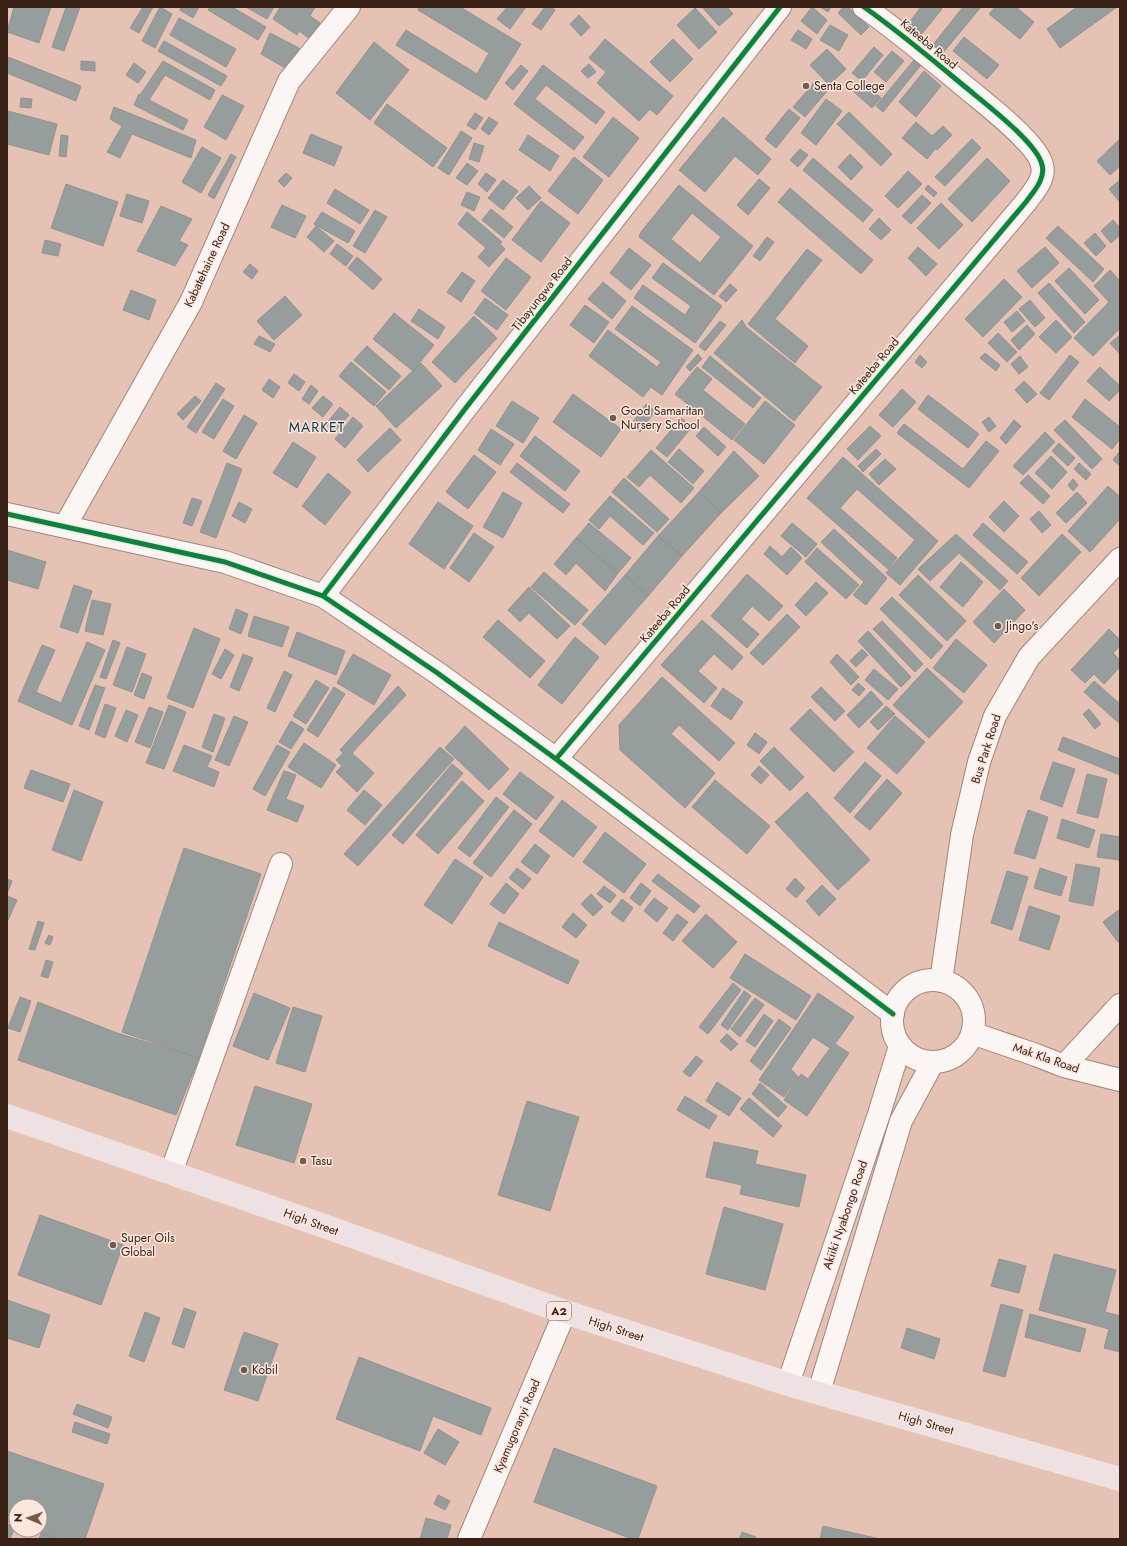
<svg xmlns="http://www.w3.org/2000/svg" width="1127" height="1546" viewBox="0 0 1127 1546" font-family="Jost,sans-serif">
<rect width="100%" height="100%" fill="#e5c2b3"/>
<!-- building -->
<path fill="#959d9d" stroke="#939290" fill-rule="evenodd" d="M14,7H51L39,43L7,32Z
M66,7H80L64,51L52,47Z
M143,7H153L139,33L130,28Z
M160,7L172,14L155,48L142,41Z
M181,7H199L193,18L180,10Z
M210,7H232L266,27L258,40L208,10Z
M246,7H274L267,19Z
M280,7H315L310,16L320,23L310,39L299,31L297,35L273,19Z
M419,7H460L521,44L486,100L396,45L406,30L477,74L489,53L418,10Z
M507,7H526L510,29L497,19Z
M545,7H551L555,10L541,30L532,24Z
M702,7H727L733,14L719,26Z
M812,7L827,20L817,34L801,21Z
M820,7H831L828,12Z
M843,7H848L869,27L861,35L838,13Z
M921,7H940L942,9L920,36L907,25Z
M963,7H981L942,54L932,46Z
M995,7H1016L1034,22L1020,39L989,14Z
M1077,7H1117L1060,48L1047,29Z
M695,8L717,32L699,49L677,25Z
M579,15L590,27L581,36L570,24Z
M179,18L236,49L226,67L170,35Z
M830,25L848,35L839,51L820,40Z
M798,30L812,39L806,49L791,40Z
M270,33L299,48L287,69L261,54Z
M964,37L999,65L987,79L953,51Z
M605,39L673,96L657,115L650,109L639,121L597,83L606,72L589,58Z
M673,39L693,59L670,82L650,62Z
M164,41L227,76L221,86L158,51Z
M374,42L409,70L370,120L336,93Z
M874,47L883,55L862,81L852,73Z
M827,49L846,69L829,85L810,65Z
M892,51L904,61L886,82L874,72Z
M8,57L81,86L76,101L7,73Z
M914,60L921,65L883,112L876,106Z
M81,61L95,62V71L81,70Z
M163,61L215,90L210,100L165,75L149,100L188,120L183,130L134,105L139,94L140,95Z
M134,63L146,72L138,83L126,75Z
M589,64L596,72L588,78L581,71Z
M521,65L528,71L513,90L505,83Z
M543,65L605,112L596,124L546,85L535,99L584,137L574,150L514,104Z
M924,71L941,86L916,117L899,102Z
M817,79L828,90L805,117L793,107Z
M863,82L881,98L872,108L854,92Z
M222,95L244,106L226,140L204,127Z
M21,98L32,99L31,108L20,107Z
M826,99L842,111L816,145L801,133Z
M387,104L447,148L433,167L374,123Z
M114,107L196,140L191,158L132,134L120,158L107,152L122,126L110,119Z
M789,109L800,118L776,148L765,139Z
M8,111L57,124L49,155L7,144Z
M849,112L892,154L881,166L837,124Z
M475,113L483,118L475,130L467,125Z
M489,117L498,123L489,135L481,129Z
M613,117L639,138L609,177L583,157Z
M723,117L771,159L758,175L735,156L705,192L679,170Z
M916,122L932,136L943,126L952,135L937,150L936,148L927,159L902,138Z
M461,131L472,138L449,175L438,168Z
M311,134L342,147L334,166L303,153Z
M61,135L68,136L66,157L59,156Z
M528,135L559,156L550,171L519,150Z
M972,139L981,148L945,186L935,177Z
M1120,139V166L1110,175L1097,161Z
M474,143L484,146L479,162L469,159Z
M202,147L221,158L201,193L182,182Z
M800,149L808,155L798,167L790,160Z
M231,154L236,157L214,199L208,195Z
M850,154L863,167L851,180L838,167Z
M574,157L603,180L578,214L548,191Z
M813,158L873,210L863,222L803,170Z
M987,158L1010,181L972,222L948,199Z
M467,163L478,171L467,185L456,178Z
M908,171L922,184L898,208L885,196Z
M286,173L292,178L284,187L278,181Z
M486,173L496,180L487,192L478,184Z
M759,179L770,188L748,215L737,205Z
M503,180L518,191L503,210L488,198Z
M1120,180V200L1119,201L1109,189Z
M66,184L118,202L103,246L51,228Z
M679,185L753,246L714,295L639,237L641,232ZM692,213L721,237L700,263L671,239Z
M928,185L937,193L934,197L925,189Z
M529,186L541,198L528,210L516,198Z
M790,188L873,260L861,274L778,202Z
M335,189L369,210L360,224L327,203Z
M467,192L480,197L474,211L461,205Z
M127,194L149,201L142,223L120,216Z
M922,195L931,203L911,224L902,216Z
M541,201L570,223L541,262L512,240Z
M941,203L963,225L939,249L917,228Z
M282,205L306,216L295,238L271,227Z
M161,206L192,219L179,241L188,245L175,266L137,251Z
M491,209L513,227L504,238L482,220Z
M375,210L387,217L365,253L353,246Z
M322,212L355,231L348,243L314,224Z
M467,212L502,242L500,244L505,249L489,267L478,257L486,248L458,224Z
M879,218L891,230L881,240L869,229Z
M1113,220L1120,228V235L1111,243L1101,231Z
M316,226L334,241L324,252L307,237Z
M1058,226L1104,269L1093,282L1046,238Z
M1095,233L1106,246L1096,256L1084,243Z
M767,237L774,242L760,261L753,256Z
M45,240L61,244L58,256L42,253Z
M337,244L353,256L346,266L330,254Z
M918,247L937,264L926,276L908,258Z
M1045,247L1059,263L1032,288L1017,271Z
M629,248L651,265L631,290L610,273Z
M807,249L822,260L775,319L808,346L795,363L748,324Z
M357,257L382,279L373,290L348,268Z
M506,258L531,277L506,310L481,291Z
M663,263L722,306L695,343L634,298L643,285L685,315L691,306L652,278Z
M250,264L258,271L252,279L243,272Z
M1069,268L1099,300L1085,314L1055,281Z
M1110,270L1120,281V328L1093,356L1074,338L1109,302L1094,286Z
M462,272L475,281L461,302L447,292Z
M1004,279L1022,297L983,337L965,319Z
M603,282L626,301L612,319L588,299Z
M1049,283L1085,322L1074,333L1038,293Z
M730,284L737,290L726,302L719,296Z
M131,290L156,300L149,320L123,310Z
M285,296L302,315L274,340L257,321Z
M485,298L508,315L497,330L474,313Z
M1030,300L1045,318L1035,327L1019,309Z
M585,305L609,322L594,343L570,325Z
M632,306L693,350L662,395L651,387L643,397L589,356L608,330L657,367L661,362L615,329Z
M419,309L445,327L438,339L411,321Z
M1017,311L1025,321L1012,332L1004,322Z
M394,313L434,345L413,371L373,339Z
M474,316L497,338L455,383L432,362Z
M742,320L746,327L822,387L794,421L714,353Z
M1056,320L1072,337L1056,353L1039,337Z
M720,321L726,325L705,351L699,346Z
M1027,325L1035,334L1019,350L1011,340Z
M998,333L1017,352L1007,362L988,343Z
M1120,335V354L1110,343Z
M259,336L275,344L270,352L254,344Z
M367,346L401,376L389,390L354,360Z
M985,353L1000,365L996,371L980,358Z
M698,354L702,359L690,371L686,367Z
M920,355L927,362L922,368L915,362Z
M1070,355L1079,362L1049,400L1040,393Z
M710,356L761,398L753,408L702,367Z
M1020,356L1028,367L1019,374L1011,364Z
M351,362L386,392L374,406L339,376Z
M421,363L442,386L396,428L376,406Z
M697,367L712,379L703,390L745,424L732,440L675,394Z
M1100,367L1120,386V390L1109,401L1087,381Z
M294,374L305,382L299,391L288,383Z
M269,379L280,387L273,398L262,390Z
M1024,381L1037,394L1027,403L1015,390Z
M216,383L225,389L196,433L187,427Z
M311,385L318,391L309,404L302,399Z
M902,389L916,402L893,427L879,415Z
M573,394L621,429L601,457L553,422Z
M928,395L979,434L968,448L918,409Z
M195,396L201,401L183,420L177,414Z
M323,396L333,404L323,417L312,408Z
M223,399L234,406L214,439L202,432Z
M1085,399L1120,427V439L1112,449L1072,417Z
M512,401L539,418L523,443L496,426Z
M765,401L795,425L764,464L734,440Z
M646,404L655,411L640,432L631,425Z
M340,407L349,415L335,431L326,424Z
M244,415L257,423L236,459L223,451Z
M353,417L363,426L345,448L335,439Z
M989,417L996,426L989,432L982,422Z
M681,418L692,427L667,457L656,448Z
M1014,420L1021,426L1006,444L1000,438Z
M1065,420L1102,459L1092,469L1054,430Z
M904,424L963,469L986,441L999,451L969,488L897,433Z
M870,426L881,436L858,460L847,449Z
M704,427L726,447L718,456L696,436Z
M390,428L401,440L368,472L357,460Z
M491,429L514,444L500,465L478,450Z
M1045,432L1055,442L1023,475L1013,466Z
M535,436L580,471L565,491L520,456Z
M293,442L316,457L297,488L273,473Z
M1059,443L1075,458L1068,466L1052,451Z
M679,449L704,471L693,484L668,462Z
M876,449L881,454L863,472L858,466Z
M651,450L694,488L681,503L650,475L639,487L627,477Z
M734,451L759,476L721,513L699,492Z
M1120,451V466L1113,460Z
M474,455L496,472L468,509L446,492Z
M1051,456L1067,472L1052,489L1035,473Z
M843,457L938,541L900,585L886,573L915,540L857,489L840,508L897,558L888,569L807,498Z
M885,459L896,469L879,485L869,474Z
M227,463L242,469L216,538L200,532Z
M517,463L570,504L563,513L510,472Z
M1079,463L1091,474L1086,480L1074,469Z
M328,473L351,492L325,525L302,506Z
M1028,475L1050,496L1043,504L1020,483Z
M624,478L669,519L657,532L612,492Z
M1073,479L1078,485L1073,491L1068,485Z
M1108,486L1120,497V519L1090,552L1068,531Z
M503,492L522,503L503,538L483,527Z
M699,492L721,513L682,556L658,536Z
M1077,492L1087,503L1066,523L1056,513Z
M610,496L654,533L643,545L610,516L599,529L589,520Z
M192,498L202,501L192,526L183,523Z
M1004,501L1019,516L1004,532L989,517Z
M239,502L252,509L245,523L232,516Z
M438,502L473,526L444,569L409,544Z
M1039,511L1051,525L1042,533L1030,519Z
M589,523L631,558L618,573L576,538Z
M792,523L817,544L806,557L781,536Z
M983,523L1028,562L1017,574L973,535Z
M834,529L887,578L866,605L853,595L864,582L821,542Z
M474,533L494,547L469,582L450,568Z
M956,534L1008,581L1000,590L959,553L930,581L918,569Z
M1062,534L1081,552L1039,596L1021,578Z
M658,536L682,556L648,596L625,575Z
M576,538L618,573L605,591L576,563L566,575L554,564Z
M770,546L782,557L791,547L802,558L787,575L764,554Z
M817,548L859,585L846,599L805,562Z
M7,550L46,562L38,589L7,580Z
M961,562L983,582L963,607L940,587Z
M544,572L588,610L575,625L531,587Z
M747,574L783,606L769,621L752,606L741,619L759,634L747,648L711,616Z
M625,575L648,596L605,645L582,624Z
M918,575L966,621L947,641L899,595Z
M816,582L828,593L806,616L795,605Z
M74,585L92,591L78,633L60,627Z
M529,587L570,626L557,639L529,613L520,622L508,610Z
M1004,589L1025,610L994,643L973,622Z
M892,597L943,646L931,659L880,609Z
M92,600L111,604L103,635L85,631Z
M236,609L248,614L241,634L229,629Z
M787,614L800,627L763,665L750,653Z
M254,616L289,627L282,647L248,636Z
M498,620L545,661L530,678L483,637Z
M702,620L743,657L732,670L714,654L698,671L717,688L704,703L661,665Z
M882,621L923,664L915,672L873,629Z
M194,628L220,639L193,708L167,698Z
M1109,629L1120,640V646L1113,653L1120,660V667L1104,684L1094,674L1085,683L1071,670Z
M868,631L911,677L901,687L858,641Z
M297,632L345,651L336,675L288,656Z
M575,637L599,657L562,704L538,685Z
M956,639L987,665L964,693L933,668Z
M113,640L120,643L106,679L100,677Z
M87,642L105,650L72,725L18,701L42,645L55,650L36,692L61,703Z
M127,647L146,654L132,692L113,685Z
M225,649L234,655L221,679L212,674Z
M862,649L868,655L856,667L850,661Z
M243,654L253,658L239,691L230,687Z
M353,654L391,675L374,705L337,683Z
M837,654L859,677L851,685L830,662Z
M927,668L963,702L929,738L893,705Z
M874,669L898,689L888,700L865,680Z
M284,671L292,675L275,712L267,708Z
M142,673L152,677L144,699L134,695Z
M662,677L735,743L719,761L679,725L671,734L715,773L685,808L620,750L619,725Z
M316,680L329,688L306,724L293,716Z
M1094,681L1120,704V724L1084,692Z
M858,683L865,689L859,696L852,690Z
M95,685L105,688L89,730L79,726Z
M398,686L406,695L352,753L374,773L357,792L336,772L342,766L336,760L343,753L340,750Z
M334,687L345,694L318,737L307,730Z
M821,687L845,711L835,721L811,697Z
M723,688L743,702L731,720L711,706Z
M871,691L883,704L859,728L847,715Z
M105,704L116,708L105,738L95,734Z
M169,705L186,712L164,769L146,763Z
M886,706L895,714L878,730L870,722Z
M149,707L163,712L150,748L135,742Z
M810,709L854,752L834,772L790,729Z
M1089,709L1101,724L1095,729L1083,714Z
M126,710L138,715L127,742L115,736Z
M214,714L225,718L213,752L202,747Z
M234,716L248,722L229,766L215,760Z
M895,716L925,742L897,774L867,748Z
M291,721L304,729L291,749L279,742Z
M465,726L509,769L489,790L445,748Z
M755,733L767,742L759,754L747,745Z
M1063,737L1120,759V775L1058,750Z
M304,743L336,765L321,788L288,767Z
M184,745L212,756L207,767L219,772L214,787L173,771Z
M277,745L290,752L265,796L253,789Z
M440,747L454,759L358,866L344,854Z
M774,747L804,777L790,791L760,761Z
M865,762L881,776L850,813L834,798Z
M1053,762L1075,769L1062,807L1040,799Z
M452,764L463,773L403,844L392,835Z
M759,766L769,775L761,784L751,775Z
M31,770L70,784L63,802L24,788Z
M284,771L296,775L286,799L304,806L297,822L267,810Z
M520,772L554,797L536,820L503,794Z
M1087,774L1107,779L1098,818L1077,813Z
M887,779L902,793L870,830L854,817Z
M715,780L770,826L747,854L692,807Z
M462,781L484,801L438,854L416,835Z
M74,790L103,802L81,861L52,850Z
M364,790L382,805L365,825L347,810Z
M807,792L870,860L838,890L775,822Z
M496,797L509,807L470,857L458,848Z
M562,800L597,827L573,857L539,831Z
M514,810L532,824L491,877L473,863Z
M1028,810L1048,817L1035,859L1014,853Z
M1062,819L1095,830L1089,848L1057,838Z
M605,832L646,864L624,893L583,862Z
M1101,834L1120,837V860L1097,857Z
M535,844L550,856L537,874L521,862Z
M184,848L261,874L199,1058L122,1032Z
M455,859L483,877L452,924L424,905Z
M1076,864L1100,868L1093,906L1069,901Z
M517,868L531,879L523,889L509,878Z
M1040,868L1067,877L1061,896L1034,888Z
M1007,871L1028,877L1012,930L991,923Z
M658,874L700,906L694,913L652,881Z
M795,878L805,888L796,898L786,889Z
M7,879L12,881L7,894Z
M506,883L519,894L504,914L490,904Z
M641,883L651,891L640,906L630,898Z
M822,885L836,899L819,916L806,901Z
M604,886L616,895L610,903L597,894Z
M591,894L603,907L593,916L581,904Z
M7,896L17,900L8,920L7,919Z
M654,898L668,908L657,922L644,911Z
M622,899L633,908L623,922L611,913Z
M1029,906L1060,916L1049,950L1019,940Z
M1120,909V941L1118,942L1103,922Z
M573,913L587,925L576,938L562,927Z
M677,914L688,922L673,941L663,933Z
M706,914L737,942L713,968L682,941Z
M38,921L44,923L35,950L29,949Z
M499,922L579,961L568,984L488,946Z
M49,935L53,937L50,945L45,943Z
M745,954L811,996L796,1020L730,978Z
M46,960L53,962L48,978L41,976Z
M733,983L741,990L708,1034L699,1027Z
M744,991L751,996L728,1030L721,1025Z
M254,993L290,1008L268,1060L233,1046Z
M818,993L854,1017L835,1044L849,1053L807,1116L784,1100L801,1074L808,1079L830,1048L813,1037L791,1069L798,1077L784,1097L759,1080Z
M20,997L31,1001L20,1032L8,1028Z
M755,998L764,1005L740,1037L731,1029Z
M38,1002L117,1033L199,1058L176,1115L18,1060Z
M293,1007L322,1016L305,1072L276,1063Z
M764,1014L773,1021L755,1047L746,1041Z
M779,1019L791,1028L761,1070L750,1061Z
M727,1034L738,1044L731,1051L720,1041Z
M696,1056L703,1061L690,1077L683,1072Z
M717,1082L741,1098L729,1116L706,1101Z
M760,1083L787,1107L778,1117L752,1094Z
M255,1086L312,1104L294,1163L236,1145Z
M685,1096L717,1116L709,1129L677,1110Z
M749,1098L782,1126L773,1137L740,1109Z
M527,1101L579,1117L550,1211L498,1195Z
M714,1142L758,1151L755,1164L806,1175L799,1207L740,1194L742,1185L706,1177Z
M724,1207L783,1224L765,1290L706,1274Z
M40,1215L123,1245L101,1305L18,1275Z
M1054,1254L1116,1270L1105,1312L1120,1316V1352L1104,1348L1109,1329L1039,1310Z
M999,1259L1026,1266L1019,1293L991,1286Z
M7,1300L50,1315L39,1348L7,1338Z
M1001,1304L1023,1310L1005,1377L983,1371Z
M184,1308L196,1312L184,1348L172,1344Z
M145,1312L160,1318L144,1362L129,1356Z
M1030,1314L1086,1329L1080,1352L1025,1337Z
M907,1328L940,1339L934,1359L901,1348Z
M244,1332L278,1344L258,1401L224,1390Z
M359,1357L491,1408L481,1435L433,1416L420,1451L336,1419Z
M77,1404L112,1417L108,1428L73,1414Z
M75,1422L110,1434L107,1444L72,1432Z
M438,1429L459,1442L445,1465L424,1453Z
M554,1448L657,1486L638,1539H632L534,1502Z
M7,1451L104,1484L85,1539H59L34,1530H40V1506H16V1524L7,1521Z
M438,1495L450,1501L445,1510L434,1504Z
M426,1518L451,1525L447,1539H420Z
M7,1524L15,1527L10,1539H7Z
M823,1526L880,1539H820Z
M742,1532L756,1537L755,1539H739Z
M41,1533L59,1539H39Z"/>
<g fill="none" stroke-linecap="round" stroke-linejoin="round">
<!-- minor casing -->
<g stroke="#a0867a" stroke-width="24">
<path id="minor" d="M7,514L225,562L323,596L436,672L556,759L893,1014
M65,526L191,302L289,81L349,7
M323,596L465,409L780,7
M556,759L1026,202C1033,192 1046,179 1042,165C1038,144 987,105 969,90C935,62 901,33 864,7
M892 1021a41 41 0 1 1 82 0a41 41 0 1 1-82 0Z
M941,981L962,835L979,762L995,716L1029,657L1120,559
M972,1033L1036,1055L1064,1066L1120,1080
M1064,1066L1120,1005
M171,1173L281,864
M788,1384L879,1114L900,1046
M819,1392L901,1121L933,1062
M469,1539L565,1312"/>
</g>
<!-- major casing -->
<g stroke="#f3e4dd" stroke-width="24">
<path id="major" d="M7,1116L324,1226L565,1312L788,1384L1120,1479"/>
</g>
<!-- minor -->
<use href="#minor" stroke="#fbf6f4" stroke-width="22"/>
<!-- major -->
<use href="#major" stroke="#eee1e3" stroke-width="22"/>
<!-- cycleway casing -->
<g stroke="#fbe7de" stroke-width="8">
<path id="cycleway" d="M7,514L225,562L323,596L436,672L556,759L893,1014
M323,596L465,409L780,7
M556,759L1026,202C1033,192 1046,179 1042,165C1038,144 987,105 969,90C935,62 901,33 864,7"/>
</g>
<!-- cycleway -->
<use href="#cycleway" stroke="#00873e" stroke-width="5"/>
</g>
<!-- markers -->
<g fill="#75594d" stroke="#fbe7de" stroke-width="1.5">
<circle cx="806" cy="86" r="4"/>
<circle cx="613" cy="418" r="4"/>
<circle cx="998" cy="626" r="4"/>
<circle cx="303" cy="1161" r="4"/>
<circle cx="113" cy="1245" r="4"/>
<circle cx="244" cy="1370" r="4"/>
</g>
<g text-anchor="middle" stroke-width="3" stroke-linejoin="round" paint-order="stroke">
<!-- shield labels -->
<rect fill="#fbe7de" stroke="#735c52" stroke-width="1" x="547" y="1302" width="24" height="18" rx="3"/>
<g font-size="11" font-weight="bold" fill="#392116">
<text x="559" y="1315">A2</text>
</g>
<!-- street labels -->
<g font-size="12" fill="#392116" stroke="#fbe7de">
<text transform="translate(929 44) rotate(40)" y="4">Kateeba Road</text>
<text transform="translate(207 265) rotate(-65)" y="4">Kabatehaine Road</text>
<text transform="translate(542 294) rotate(-52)" y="4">Tibayungwa Road</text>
<text transform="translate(874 366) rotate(-50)" y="4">Kateeba Road</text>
<text transform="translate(665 614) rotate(-50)" y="4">Kateeba Road</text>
<text transform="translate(986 749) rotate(-72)" y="4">Bus Park Road</text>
<text transform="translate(1046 1058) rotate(19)" y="4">Mak Kla Road</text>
<text transform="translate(845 1215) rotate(-71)" y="4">Akiiki Nyabongo Road</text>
<text transform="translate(311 1222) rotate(20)" y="4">High Street</text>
<text transform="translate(616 1329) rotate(18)" y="4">High Street</text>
<text transform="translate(926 1423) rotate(16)" y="4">High Street</text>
<text transform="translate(517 1426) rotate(-67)" y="4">Kyamugoranyi Road</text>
</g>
<!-- poi labels -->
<g font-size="12" fill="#392116" stroke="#fbe7de" text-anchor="start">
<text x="814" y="90">Senta College</text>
<text x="621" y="415">Good Samaritan<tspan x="621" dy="14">Nursery School</tspan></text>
<text x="1006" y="630">Jingo's</text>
<text x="311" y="1165">Tasu</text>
<text x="121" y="1242">Super Oils<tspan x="121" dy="14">Global</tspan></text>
<text x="252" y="1374">Kobil</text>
</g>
<!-- quarter labels -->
<g font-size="14" letter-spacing="1" fill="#073e4e" stroke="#fbe7de">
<text x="317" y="432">MARKET</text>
</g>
</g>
<!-- border -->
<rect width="1127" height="1546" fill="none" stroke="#392116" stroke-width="16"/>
<!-- north arrow -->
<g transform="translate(28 1518) rotate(272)"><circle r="19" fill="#fbe7de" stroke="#ad988e"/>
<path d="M0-3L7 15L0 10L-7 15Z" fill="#75594d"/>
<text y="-6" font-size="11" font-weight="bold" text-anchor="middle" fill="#392116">N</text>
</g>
</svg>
